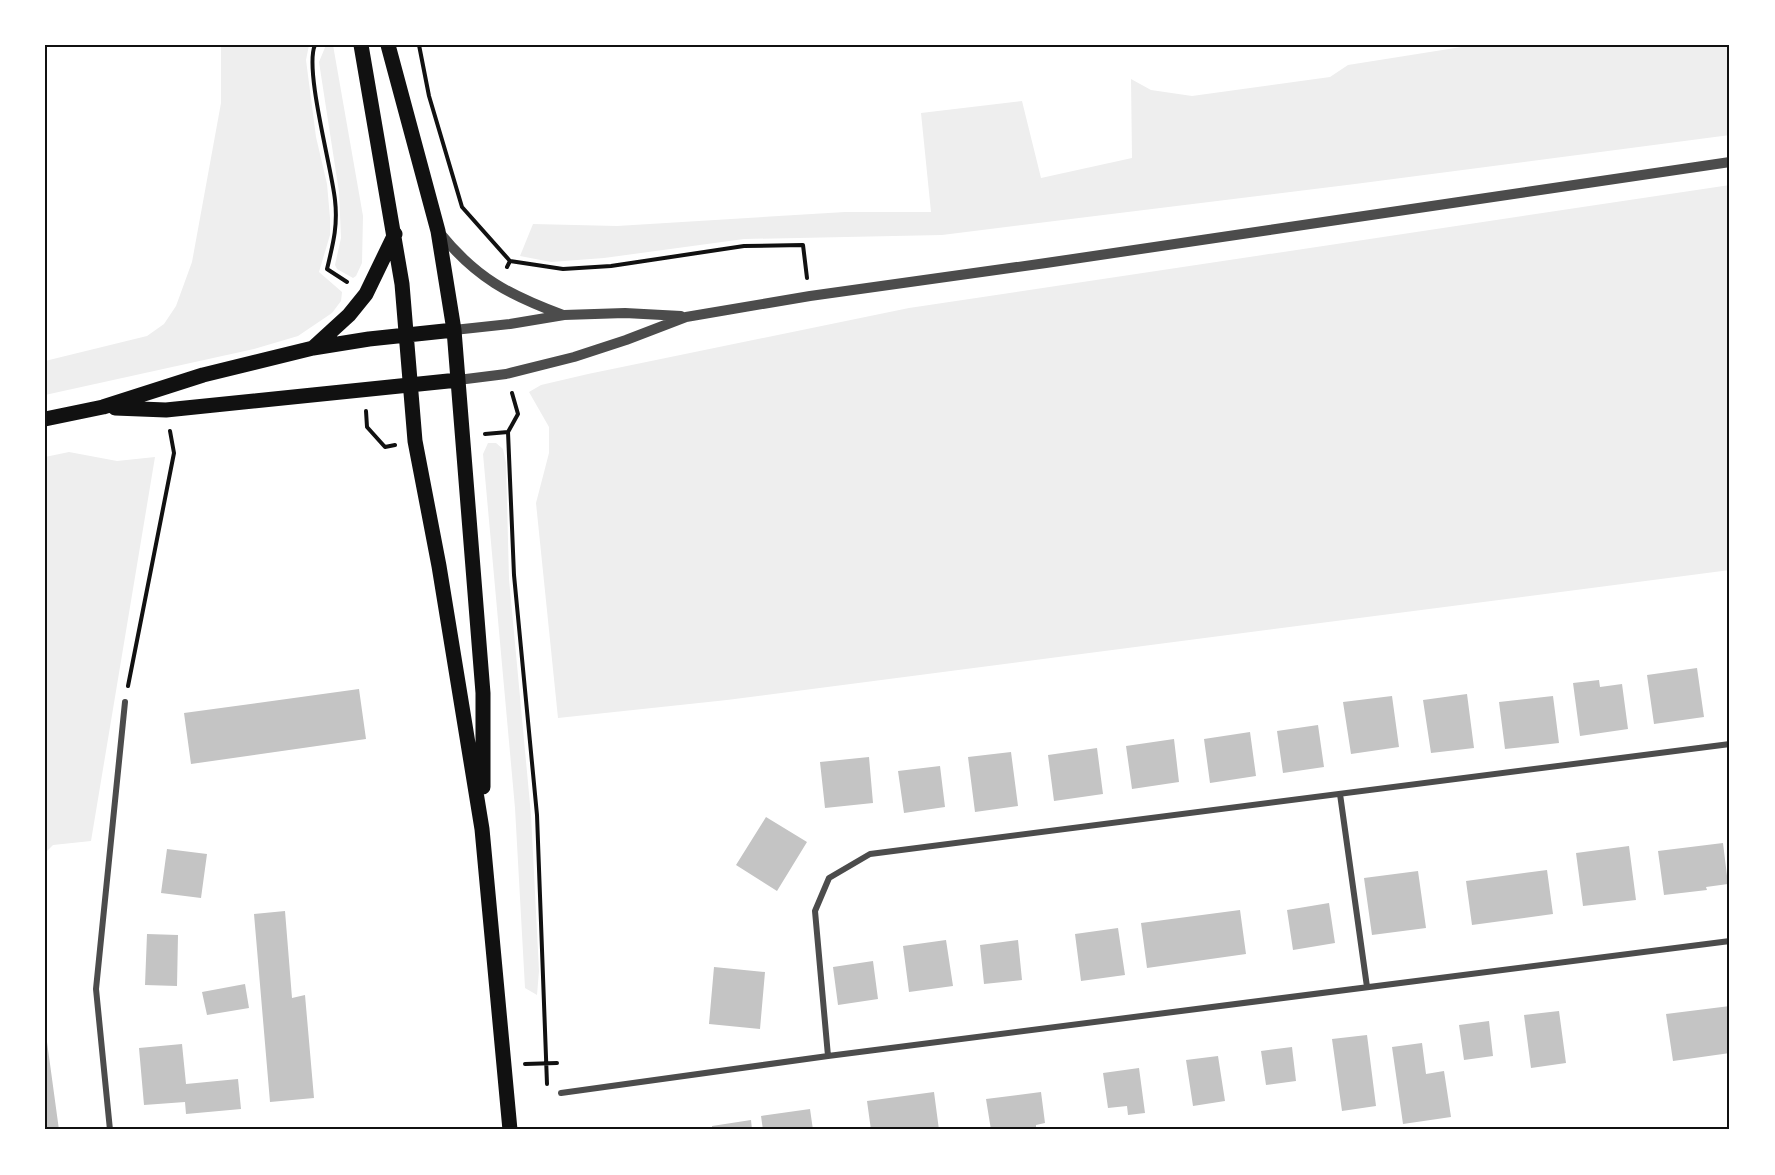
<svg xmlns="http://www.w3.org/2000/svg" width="1775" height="1175" viewBox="0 0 1775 1175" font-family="'Open Sans',sans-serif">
<rect width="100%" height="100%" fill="#fff"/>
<!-- green -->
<path fill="#eee" d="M221,45H309L306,60L316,137L327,184L330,218V235L319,272L342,292L341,301L332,313L298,336L254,349L45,395V361L147,336L164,324L176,306L192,262L221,103Z
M326,45H333L363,216L362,263L356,276L353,278L337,269L335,265L341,238L339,192L319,62Z
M1474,45H1730V135L1355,184L942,235L744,239L604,258L551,262L520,256L533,224L617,226L845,212H931L921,113L1022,101L1041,178L1132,158L1131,79L1151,90L1192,96L1330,77L1348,65Z
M1730,185V570L727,700L558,718L536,503L549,453V427L529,392L541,385L588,374L909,308Z
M488,443H496L503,449L506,463L509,579L531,815L539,971L537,995L525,988L515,808L483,454Z
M69,452L117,461L155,457L91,841L53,845L45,853V457Z"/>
<!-- building -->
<path fill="#c4c4c4" d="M1697,668L1704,717L1654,724L1647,675Z
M1599,680L1600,687L1622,684L1628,729L1580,736L1573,683Z
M359,689L366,739L191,764L184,713Z
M1467,694L1474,748L1431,753L1423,700Z
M1392,696L1399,747L1351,754L1343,702Z
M1553,696L1559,743L1505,749L1499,702Z
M1318,725L1324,767L1283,773L1277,731Z
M1250,732L1256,776L1210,783L1204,739Z
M1174,739L1179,782L1132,789L1126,746Z
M1097,748L1103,794L1054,801L1048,755Z
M1011,752L1018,806L975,812L968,757Z
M869,757L873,803L825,808L820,762Z
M940,766L945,807L904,813L898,771Z
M766,817L807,842L777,891L736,865Z
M1723,843L1728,884L1706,887L1707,890L1664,895L1658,851Z
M1629,846L1636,900L1583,906L1576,853Z
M167,849L207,854L201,898L161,893Z
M1547,870L1553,914L1472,925L1466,881Z
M1418,871L1426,928L1372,935L1364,878Z
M1329,903L1335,943L1293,950L1287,910Z
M1240,910L1246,954L1147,968L1141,923Z
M285,911L292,998L305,995L314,1098L270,1102L254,914Z
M1118,928L1125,975L1081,981L1075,934Z
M147,934L178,935L177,986L145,985Z
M946,940L953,986L909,992L903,946Z
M1018,940L1022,980L984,984L980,945Z
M873,961L878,999L838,1005L833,967Z
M714,967L765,972L760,1029L709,1024Z
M245,984L249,1008L207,1015L202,992Z
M1730,1006V1053L1673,1061L1666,1014Z
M1559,1011L1566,1063L1531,1068L1524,1015Z
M1489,1021L1493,1056L1464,1060L1459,1025Z
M1367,1035L1376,1106L1342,1111L1332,1039Z
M45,1042H47L59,1130H45Z
M1422,1043L1426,1074L1444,1071L1451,1117L1403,1124L1392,1047Z
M182,1044L186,1084L238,1079L241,1109L186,1114L185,1102L144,1105L139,1048Z
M1292,1047L1296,1081L1266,1085L1261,1051Z
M1218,1056L1225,1101L1193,1106L1186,1060Z
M1139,1068L1145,1113L1128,1115L1127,1106L1108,1108L1103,1073Z
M934,1092L939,1130H871L867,1101Z
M1041,1092L1045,1123L1036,1125V1130H991L986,1099Z
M810,1109L813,1130H763L761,1116Z
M751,1120L752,1130H712V1126Z"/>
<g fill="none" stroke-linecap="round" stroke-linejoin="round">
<!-- path -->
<path stroke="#111" stroke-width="4" d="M315,45C304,69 332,169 335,200C338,226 333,244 327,269L347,282
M419,45L429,96L462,207L510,261
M507,267L510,261L563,269L611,266L744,246L803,245L807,278
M512,393L518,414L508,432L514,575L537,815L547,1084
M366,411L367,427L385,447L395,445
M485,434L508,432
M128,686L174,453L170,431
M525,1064L557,1063"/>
<!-- minor -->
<path stroke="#4c4c4c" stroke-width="6" d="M1340,794L1367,987
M828,1056L815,911L829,878L870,854L1730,744
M561,1093L828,1056L1730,941
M110,1130L96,989L125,702"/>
<!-- tertiary -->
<path stroke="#4c4c4c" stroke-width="10" d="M439,232C476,278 509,295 563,315
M454,330L510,324L564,315L625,313L681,316
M458,380L506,374L574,357L626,340L686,317L810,296L1046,263L1730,162"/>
<!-- primary -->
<path stroke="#111" stroke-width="15" d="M361,45L402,284L415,441L439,566L482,829L510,1130
M388,45L438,231L454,330L483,693V787
M314,347L349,315L366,294L395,234
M115,408L166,410L458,380
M45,419L103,407L203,375L313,348L369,339L454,330"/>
</g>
<!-- border -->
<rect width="1775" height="1175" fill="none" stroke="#ffffff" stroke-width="93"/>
<rect x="46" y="46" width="1682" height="1082" fill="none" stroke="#111" stroke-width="2"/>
</svg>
